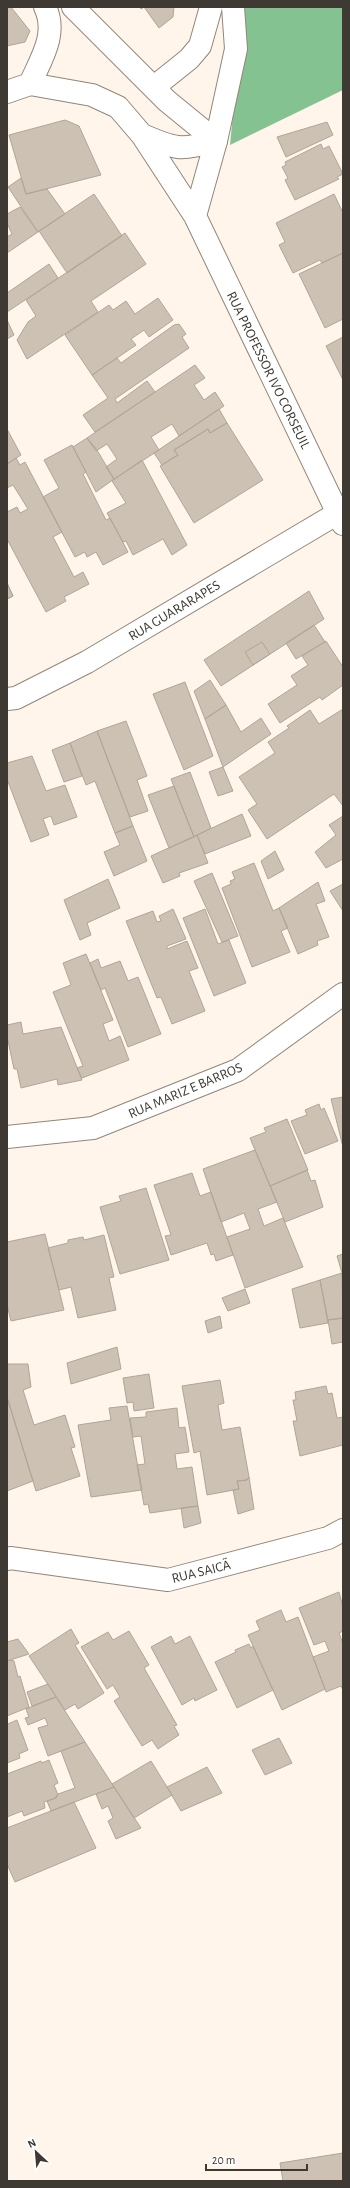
<svg xmlns="http://www.w3.org/2000/svg" width="350" height="2188" viewBox="0 0 350 2188" font-family="'Alegreya Sans',sans-serif">
<rect width="100%" height="100%" fill="#fff5ea"/>
<!-- forest -->
<path fill="#85c291" d="M243,7H343V90L230,145Z"/>
<!-- building -->
<path fill="#cdc1b3" stroke="#b1a598" d="M7,7H11L30,31L25,42L7,46Z
M140,7H174L173,17L159,28L144,7L141,9Z
M65,120L79,126L101,175L26,194L9,135Z
M327,122L333,135L286,157L277,137Z
M321,144L323,149L329,146L343,174L337,177L339,179L295,200L285,180L288,178L282,167L286,165L285,162Z
M21,178L26,194L47,189L65,214L38,232L8,187Z
M94,194L122,236L67,273L39,231Z
M334,194L343,213V253L322,263L320,260L293,273L279,245L285,242L276,223Z
M20,207L38,232L7,253V237L12,234L7,223V214Z
M125,233L146,264L91,301L98,312L27,359L17,340L28,322L36,316L26,300Z
M343,253V319L325,328L299,274Z
M49,264L58,278L7,312V293Z
M158,298L173,320L149,337L144,330L131,339L136,345L92,375L65,335L109,305L113,310L126,301L135,314Z
M7,320L14,335L7,339Z
M179,324L186,334L182,337L189,348L115,399L117,403L147,381L155,392L95,432L83,415L108,398L92,375L117,358L121,363L174,325Z
M343,337V380L326,346Z
M195,365L205,378L194,385L204,400L215,392L224,406L179,436L172,424L151,437L159,450L114,479L106,467L117,459L107,444L96,451L87,438Z
M219,409L227,423L210,433L208,429L174,450L178,455L162,465L154,453Z
M227,423L263,480L194,523L160,466L178,455L174,450L208,429L210,433Z
M7,429L21,455L7,464Z
M87,438L97,450L114,479L96,492L73,447Z
M72,445L86,472L83,474L106,520L110,518L128,552L103,565L96,552L87,557L85,552L75,557L43,497L59,488L44,460Z
M16,458L20,465L25,462L62,532L53,537L74,577L83,572L89,584L64,597L66,601L46,612L7,539V512L17,507L20,513L28,509L13,485L7,488V464Z
M142,460L187,545L172,555L163,539L133,555L126,541L123,542L107,513L126,503L112,481Z
M7,583L13,596L7,599Z
M7,583L13,596L7,599Z
M309,591L324,619L221,686L204,660Z
M314,625L325,642L296,659L286,643Z
M326,641L343,667V685L322,700L320,697L280,723L268,704L297,685L291,676L308,665L302,656Z
M262,642L270,654L253,665L245,652Z
M210,680L226,705L205,719L194,691Z
M185,682L213,756L184,770L153,694Z
M226,705L241,732L261,718L271,734L223,767L205,719Z
M343,709V806L334,794L267,839L248,810L257,804L239,777L275,753L268,742L289,728L287,726L310,710L319,724Z
M126,721L147,776L137,780L148,811L130,817L97,731Z
M97,731L133,826L115,833L95,781L86,785L70,743Z
M70,743L82,776L64,782L52,750Z
M32,756L46,791L65,785L77,817L54,825L51,816L43,819L49,835L31,842L7,779V763Z
M223,767L233,791L218,796L209,772Z
M190,772L211,828L194,837L171,779Z
M174,786L194,837L169,848L148,795Z
M242,814L251,836L205,854L197,835Z
M343,816V859L326,868L315,852L336,835L329,825Z
M133,826L147,861L114,876L104,852L120,845L115,833Z
M197,835L208,863L179,873L180,876L163,883L151,856Z
M275,851L284,870L268,879L261,861Z
M254,863L273,911L279,908L288,928L281,931L290,952L252,967L222,888L231,884L230,881L235,879L232,872Z
M212,873L238,936L222,942L194,881Z
M108,879L120,908L87,923L91,935L80,940L64,900Z
M318,882L325,901L316,904L329,937L317,941L318,945L298,954L279,908Z
M343,884V911L330,891Z
M173,909L186,939L167,946V949L187,941L198,968L189,971L205,1011L172,1024L161,997L157,998L126,921L153,911L157,922L161,921L159,916Z
M205,909L218,944L229,940L246,983L214,996L183,918Z
M86,954L113,1020L103,1024L109,1041L120,1036L129,1060L82,1078L77,1068L83,1066L53,992L71,985L63,963Z
M98,959L101,968L120,961L128,981L138,977L161,1034L128,1047L105,988L101,990L90,963Z
M21,1022L23,1034L61,1027L82,1080L58,1085L57,1079L21,1088L17,1069H14L7,1036V1025Z
M343,1097V1147L331,1099Z
M319,1104L321,1110L324,1108L338,1141L305,1154L291,1121L307,1115L305,1110Z
M287,1119L308,1170L270,1186L250,1138L266,1132L264,1128Z
M255,1150L277,1202L258,1209L264,1226L283,1218L303,1267L245,1288L227,1237L250,1229L244,1213L221,1222L203,1169Z
M307,1170L311,1181L315,1180L323,1207L285,1222L270,1186Z
M192,1173L200,1196L211,1192L233,1255L216,1261L214,1254L211,1255L207,1243L171,1255L165,1236L171,1235L154,1185Z
M146,1188L169,1260L120,1274L100,1207L121,1201L119,1196Z
M45,1234L64,1310L11,1321L7,1305V1242Z
M104,1235L114,1277L109,1278L116,1310L78,1318L71,1287L59,1290L48,1248L68,1243V1240L83,1237L84,1240Z
M343,1254V1273H342L337,1256Z
M342,1273L343,1318L328,1320L320,1280Z
M320,1280L328,1323L300,1328L292,1289Z
M245,1289L250,1303L228,1311L222,1298Z
M220,1316L222,1328L208,1333L205,1321Z
M343,1318V1342L332,1344L328,1320Z
M117,1347L121,1369L71,1384L67,1363Z
M7,1364H28L31,1387L23,1390L34,1425L65,1415L75,1447L71,1448L80,1476L36,1491L7,1397Z
M149,1374L154,1408L134,1411L133,1402L127,1403L123,1378Z
M220,1380L224,1403L218,1405L222,1430L240,1427L249,1477L247,1480L237,1481L239,1489L207,1495L200,1451L194,1453L182,1386Z
M326,1386L328,1394L332,1393L337,1418L343,1417V1445L300,1456L293,1421H297L293,1400H296L295,1392Z
M7,1397L33,1481L7,1491Z
M127,1406L142,1490L91,1497L78,1425L111,1420L109,1408Z
M177,1408L179,1428L185,1427L189,1452L175,1454L177,1469L192,1467L198,1506L150,1513L148,1504L144,1505L137,1465L145,1464L141,1436L133,1437L130,1418L146,1417V1412Z
M249,1477L254,1509L238,1514L233,1490L239,1489L237,1481L247,1480Z
M198,1506L201,1523L184,1528L181,1508Z
M339,1592L343,1607V1631L339,1633L343,1644V1690L341,1686L326,1692L313,1657L329,1651L325,1641L314,1645L299,1608Z
M281,1610L286,1622L298,1617L325,1689L282,1710L248,1635L260,1630L256,1621Z
M71,1629L79,1643L75,1645L104,1693L78,1709L75,1704L65,1710L29,1656Z
M129,1631L149,1665L144,1668L177,1725L174,1726L179,1735L158,1749L152,1740L142,1746L114,1701L120,1697L113,1685L107,1689L81,1647L108,1632L113,1640Z
M171,1636L175,1644L190,1636L217,1690L195,1701L194,1698L182,1705L151,1647Z
M18,1639L29,1654L7,1661V1642Z
M249,1644L251,1648L253,1646L273,1690L237,1708L215,1662L236,1652L235,1650Z
M11,1660L14,1661L18,1677L20,1676L29,1707L7,1716V1661Z
M48,1684L56,1697L32,1706L27,1692Z
M56,1697L85,1742L48,1756L38,1728L48,1725L45,1718L28,1725L25,1718L29,1717L26,1709Z
M17,1720L28,1750L19,1754L20,1758L7,1763V1721L8,1724Z
M279,1738L292,1763L265,1775L252,1750Z
M85,1742L114,1787L51,1811L47,1801L56,1798L58,1794L75,1788L61,1751Z
M49,1760L58,1783L54,1785L58,1795L56,1796V1798L44,1802L45,1808L24,1816L22,1811L7,1817V1774L41,1761L42,1763Z
M151,1761L172,1795L134,1818L112,1784Z
M207,1767L222,1793L181,1811L167,1787Z
M114,1787L141,1828L116,1839L108,1821L113,1818L108,1806L102,1809L96,1794Z
M74,1802L96,1848L15,1882L7,1864V1828Z
M343,2153V2181H283L280,2163Z"/>
<g fill="none" stroke-linecap="round" stroke-linejoin="round">
<!-- street casing -->
<g stroke="#918679" stroke-width="24">
<path id="street" d="M154,87L189,59L200,46L211,7
M216,141L236,49L233,7
M7,699L16,698L87,662L338,513
M7,1137L93,1128L238,1070L343,994"/>
</g>
<!-- secondary casing -->
<g stroke="#918679" stroke-width="24">
<path id="secondary" d="M73,7L167,101L216,141
M30,84C41,59 58,34 45,7
M7,92L30,84L92,95L118,107L142,135L195,216L343,524
M142,135C175,149 180,151 216,141
M195,216L216,141
M7,1559L10,1558L168,1580L328,1538L343,1530"/>
</g>
<!-- street -->
<use href="#street" stroke="#fff" stroke-width="22"/>
<!-- secondary -->
<use href="#secondary" stroke="#fff" stroke-width="22"/>
</g>
<g text-anchor="middle" stroke-width="3" stroke-linejoin="round" paint-order="stroke">
<!-- street labels -->
<g font-size="14" fill="#3e3933" stroke="#fff">
<text transform="translate(269 370) rotate(64)" y="5">RUA PROFESSOR IVO CORSEUIL</text>
<text transform="translate(174 610) rotate(-31)" y="5">RUA GUARARAPES</text>
<text transform="translate(185 1090) rotate(-23)" y="5">RUA MARIZ E BARROS</text>
<text transform="translate(201 1571) rotate(-14)" y="5">RUA SAICÃ</text>
</g>
</g>
<!-- border -->
<rect width="350" height="2188" fill="none" stroke="#3e3933" stroke-width="16"/>
<!-- north arrow -->
<g transform="translate(36 2152) rotate(334)" stroke="#ffffff" stroke-width="3" paint-order="stroke">
<path d="M0-3L7 15L0 10L-7 15Z" fill="#3e3933"/>
<text y="-6" font-size="11" font-weight="bold" text-anchor="middle" fill="#3e3933">N</text>
</g>
<!-- scale -->
<path d="M206 2164v6h101v-6" fill="none" stroke="#3e3933" stroke-width="2"/>
<text x="212" y="2164" font-size="12" fill="#3e3933" stroke="#ffffff" stroke-width="3" paint-order="stroke">20 m</text>
</svg>
